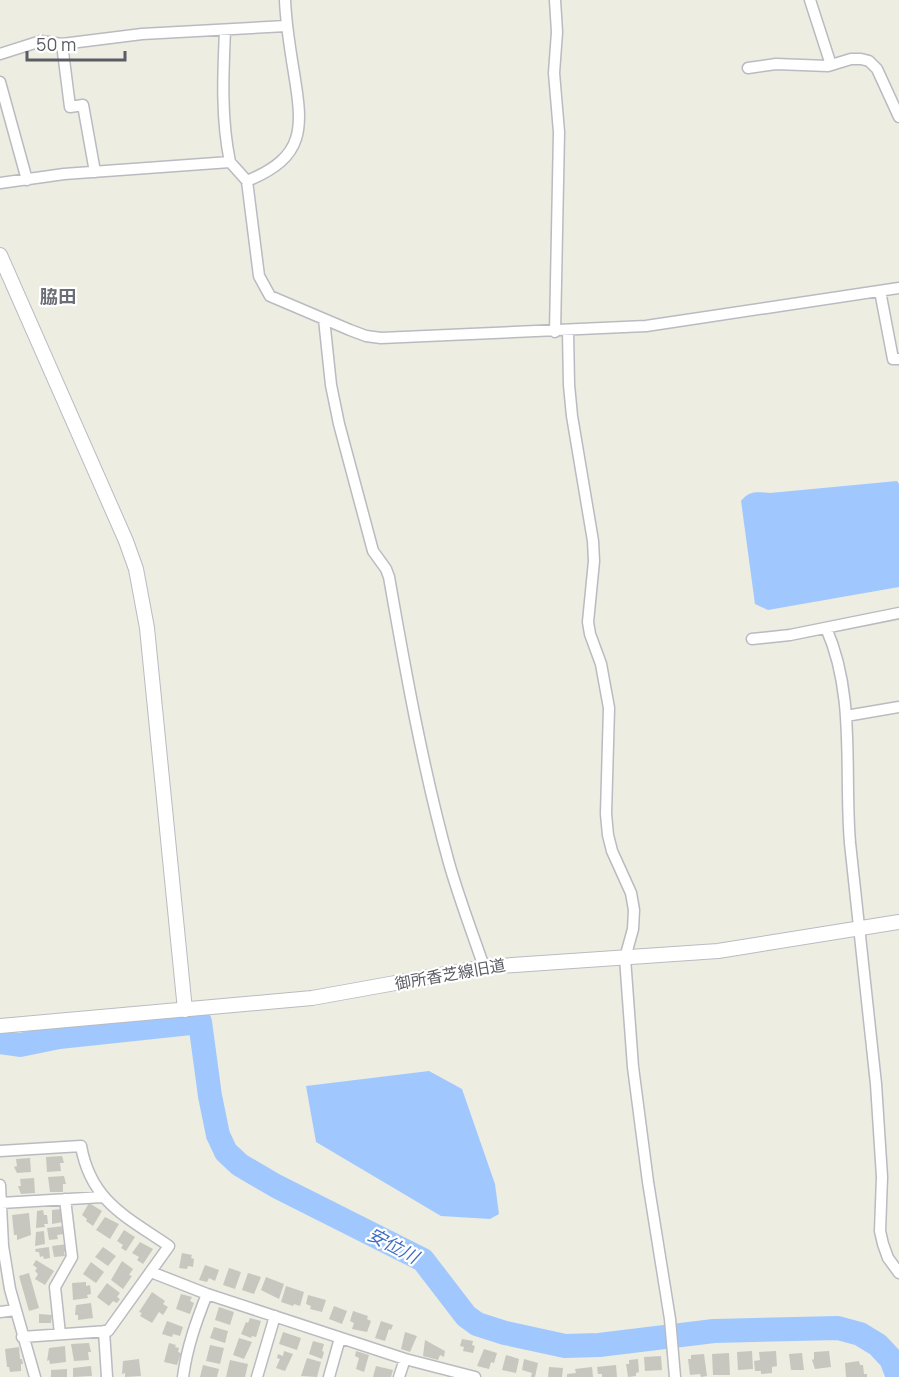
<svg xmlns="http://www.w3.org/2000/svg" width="899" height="1377" viewBox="0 0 899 1377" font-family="Manrope,'Noto Sans JP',sans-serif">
<rect width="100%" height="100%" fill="#edede2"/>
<!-- water -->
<path fill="#a0c8ff" d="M897,481L899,484V587L768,610L755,604L741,501C749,490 758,492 770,493Z
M429,1071L462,1089L495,1184L499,1214L490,1219L441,1216L316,1142L306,1086Z"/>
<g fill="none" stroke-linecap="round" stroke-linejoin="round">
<!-- river -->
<path stroke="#a0c8ff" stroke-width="24" d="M0,1042L20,1045L59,1037L200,1022L210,1096L218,1135L226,1152L240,1165L276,1186L423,1260L466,1316L477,1324L505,1333L565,1346L599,1345L714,1331L838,1328L860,1334L878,1345L891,1359L898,1377"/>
</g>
<!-- building -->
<path fill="#c8c7bf" d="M62,1156L64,1163H60L61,1171L47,1172L46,1157Z
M30,1158L31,1172L17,1173L14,1167L17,1166L16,1159Z
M64,1176L66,1184H63V1192H50L48,1177Z
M34,1178L35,1193L21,1194L18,1186H21L20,1179Z
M89,1203L102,1211L93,1226L86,1221L87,1219L82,1215Z
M61,1209L63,1222L52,1224V1210Z
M43,1210L44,1215H47L48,1224H44L45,1227L36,1228L37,1211Z
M29,1213L31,1235L17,1240V1235H14L12,1215Z
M105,1217L119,1224L110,1239L96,1230Z
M64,1226L65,1234L57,1235L58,1239L49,1240L47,1228Z
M124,1230L135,1237L126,1251L121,1248L123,1245L117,1241Z
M44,1231L45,1244L35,1246L36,1232Z
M140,1242L153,1249L143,1264L137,1260L139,1257L132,1253Z
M67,1244L68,1252H64L65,1256L54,1257L52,1246Z
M49,1247L50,1258L44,1259L43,1256L40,1257L39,1252H36L35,1249Z
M103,1247L116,1256L108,1266L95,1257Z
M182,1253L192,1255L191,1258L194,1259L193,1267L188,1266L187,1269L179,1268Z
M36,1260L54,1271L45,1285L35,1279L38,1274L35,1271L37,1268L33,1265Z
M122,1261L133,1269L129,1275L132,1276L123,1289L111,1280Z
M91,1262L104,1272L96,1283L83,1274Z
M205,1265L219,1270L215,1281L209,1278L207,1282L199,1280Z
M229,1268L241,1272L235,1289L223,1285Z
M29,1273L39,1308L29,1311L19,1276Z
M248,1273L261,1277L254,1294L242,1290Z
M266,1277L284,1284L279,1299L261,1290Z
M86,1282V1286L90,1285L91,1294L87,1295L88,1298L73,1300L72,1283Z
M107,1283L120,1293L117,1297L120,1299L117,1303L113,1301L109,1306L97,1297Z
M286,1286L304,1292L300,1306L294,1304L293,1306L281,1302Z
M152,1292L165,1301L163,1304L168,1307L163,1315L159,1312L152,1323L140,1316L142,1313L139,1312Z
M181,1294L192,1297L190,1301L194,1303L190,1314L176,1309Z
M308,1295L326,1300L322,1312L310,1309L311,1306L306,1304Z
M91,1303L93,1318L78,1320V1315H75L76,1305Z
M334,1306L347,1311L342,1324L329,1319Z
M219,1307L234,1312L230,1325L215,1320Z
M353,1311L368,1316L367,1319L371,1321L367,1332L352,1329L354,1323L350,1321Z
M39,1314L52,1315L51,1323H39Z
M250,1318L261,1321L256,1337L252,1336L251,1338L241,1334L246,1322L248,1323Z
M167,1321L183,1327L180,1336L173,1334L172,1337L162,1334Z
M381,1321L393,1325L391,1330L389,1329L385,1341L375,1338Z
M214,1327L228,1331L225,1343L210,1338Z
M283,1332L301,1338L297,1350L279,1344Z
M405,1332L417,1336L410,1352L401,1349Z
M239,1338L252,1342L244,1359L233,1355Z
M462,1339L473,1341L472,1345L475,1346L473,1353L463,1351L464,1347L460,1346Z
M425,1340L445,1351L444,1357L440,1355L438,1360L423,1356Z
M313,1341L324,1344L322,1351L324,1352L322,1359L309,1354Z
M89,1343L91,1352H88L89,1360L74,1361L71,1344Z
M169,1343L176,1345L175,1347L179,1348L178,1352L181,1353L177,1365L164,1362Z
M210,1345L224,1348L220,1364L206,1361Z
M65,1346L66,1362L50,1364L49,1360L47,1361L49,1348Z
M19,1347L20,1359H22L23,1364H21V1371L10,1372L9,1367H7L5,1349Z
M484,1349L497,1353L494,1363L491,1362L489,1369L477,1366Z
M284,1351L293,1354L285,1371L276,1368L280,1359L277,1358L278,1354L283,1356Z
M356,1351L369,1355L364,1372L356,1369L359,1358L355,1356Z
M752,1351L753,1369L738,1370L737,1352Z
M776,1351L777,1366L772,1367V1373L761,1374V1371H755L754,1361L760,1360L759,1352Z
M829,1351L831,1367L815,1369L812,1360L814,1359V1352Z
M729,1353L730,1375H713L712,1354Z
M802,1353L804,1370H791L789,1354Z
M704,1354L707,1376L701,1377L700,1374L690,1375L688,1359H691V1355Z
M506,1355L519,1359L516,1373L502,1370Z
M661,1356L662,1370L645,1371L644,1357Z
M307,1358L321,1362L317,1377L301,1376Z
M139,1359L141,1376L125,1377V1373L122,1374L123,1361Z
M524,1359L538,1363L535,1377H531L532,1373L522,1370Z
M638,1359L639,1372L636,1373V1376L628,1377L626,1364H629V1360Z
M230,1360L248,1364L245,1377H226Z
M859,1361L860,1365H863L864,1374H867V1377H846L845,1363Z
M203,1365L219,1369L217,1377H200Z
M616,1365L617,1377H602V1374H598L597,1367Z
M91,1366L92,1376L73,1377V1368Z
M376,1366L393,1370L391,1377H373Z
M549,1367L563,1368L562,1377H548Z
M592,1367L593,1377H567V1374L576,1373L575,1369Z
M67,1369V1377H51V1370Z"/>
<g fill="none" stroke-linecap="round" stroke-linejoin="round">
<!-- minor casing -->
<g stroke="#babbc1" stroke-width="13">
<path id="minor" d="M555,0L557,32L554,73L559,132L555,332
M810,0L831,65
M225,31C223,75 221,119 230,162
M62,44L70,107L83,105L95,172
M0,54L41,41L62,44L142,34L286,26
M748,68L776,64L828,66L851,59H861L869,61L877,69L899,117
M0,82L27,180
M247,181C306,157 303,128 294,73C290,49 286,25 285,0
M0,183L64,174L230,162L247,181L259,276L270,296L350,330L366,336L381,338L646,326L899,288
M880,291L893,359H899
M324,319L331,385L339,424L373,551L386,569L389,577C406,674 423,769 449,863C459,898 472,932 484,967
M568,331L569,385L572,416L593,541L594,561L588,622L590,634L601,664L609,708L606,814L608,835L612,851L631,893L634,910L633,929L625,958L633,1067L648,1182L670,1319L675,1377
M826,628C856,695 844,772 850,843L876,1084L882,1177L880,1231L883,1244L888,1258L899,1273
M752,639L790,635L899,613
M846,716L899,707
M0,1151L81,1146C91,1202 127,1217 169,1246L108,1331L22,1337
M0,1185L3,1246L10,1289L35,1377
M1,1203L103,1197
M151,1272L207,1294L405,1359L475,1377
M0,1312L15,1310
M104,1331L107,1377
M60,1334L55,1287L72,1257L65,1199
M183,1377C187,1347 196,1322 207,1294
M257,1377L275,1316
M329,1377L340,1338
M399,1377L405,1359"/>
</g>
<!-- tertiary casing -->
<g stroke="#babbc1" stroke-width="16">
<path id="tertiary" d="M0,255L126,541L136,569L147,628L185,1010
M0,1026L312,998L484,967L718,951L899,922"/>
</g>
<!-- minor -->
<use href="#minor" stroke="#fff" stroke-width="10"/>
<!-- tertiary -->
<use href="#tertiary" stroke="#fff" stroke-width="14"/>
</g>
<g text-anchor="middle" stroke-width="4.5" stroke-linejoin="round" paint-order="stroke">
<!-- street labels -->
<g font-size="16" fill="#5a5d63" stroke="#fff">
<text transform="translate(450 974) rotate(-10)" y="6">御所香芝線旧道</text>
</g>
<!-- neighbourhood labels -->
<g font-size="18" font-weight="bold" fill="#6b6f75" stroke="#fff">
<text x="58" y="303">脇田</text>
</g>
<!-- water labels -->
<g font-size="18" font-style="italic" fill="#416ec4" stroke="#fff">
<text transform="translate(393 1246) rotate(28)" y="6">安位川</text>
</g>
</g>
<!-- scale -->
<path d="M27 51v9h98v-9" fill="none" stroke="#5a5d63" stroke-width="3"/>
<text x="36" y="51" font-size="18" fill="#5a5d63" stroke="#ffffff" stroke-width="4.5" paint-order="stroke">50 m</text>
</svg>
